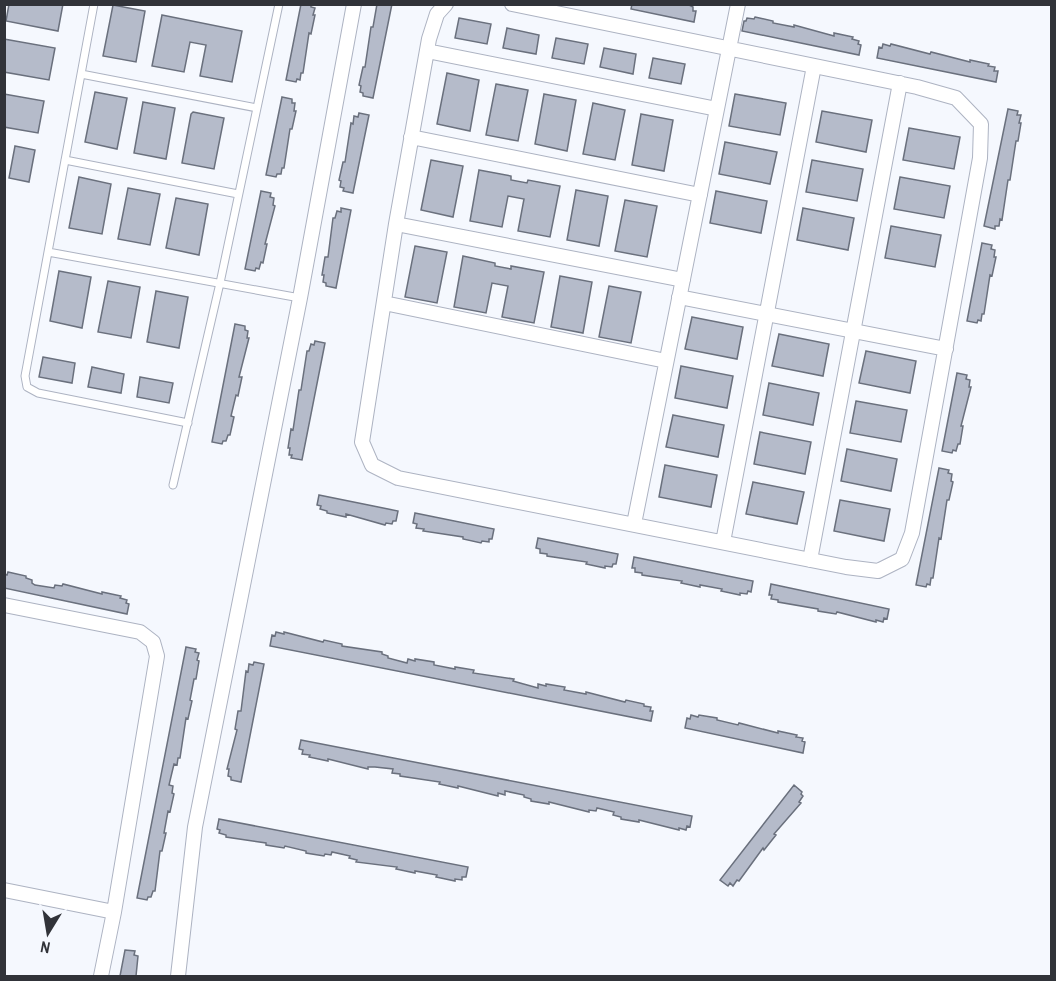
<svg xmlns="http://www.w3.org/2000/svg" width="1056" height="981" viewBox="0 0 1056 981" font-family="'Archivo Narrow',sans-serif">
<rect width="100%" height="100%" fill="#f5f8fe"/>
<!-- building -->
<path fill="#b5bbca" stroke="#6a707d" stroke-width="1.5" d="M9,4H63L58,31L6,21Z
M301,4H311V7L315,8L313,15H315L311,34L309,33L303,73H301L300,80L297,79L296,82L286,80Z
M377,4H392L373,98L363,96V93L360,92L361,86L359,85L363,67H365L371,27H373Z
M632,4H687L693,7V11H696L694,22L631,9Z
M113,5L145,11L136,62L103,56Z
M162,15L242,31L232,82L200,76L206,45L190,42L184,72L152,66Z
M755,17L773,21V23L794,27V25L834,36V33L853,37L852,39L859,41L858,44L861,45L859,55L742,31L744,21H746L747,18L754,19Z
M459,18L491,24L487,44L455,38Z
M507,28L539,35L536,54L503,48Z
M556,38L588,44L584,64L552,58Z
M4,39L55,48L49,80L4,72Z
M883,44L890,46L891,44L930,54L931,52L970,62V60L989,64L988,66L995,67L994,71H998L996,82L877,58L879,47L882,48Z
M604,48L636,54L633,74L600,67Z
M653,58L685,64L681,84L649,78Z
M447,73L479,80L470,131L437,124Z
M496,84L528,90L518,141L486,135Z
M95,92L127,98L117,149L85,142Z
M4,94L44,101L38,133L4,127Z
M544,94L576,100L567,151L535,144Z
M735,94L786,103L780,135L729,126Z
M282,97L292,99V103H295L294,111H296L292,129H290L284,168H282L281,174H277L276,177L266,175Z
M143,102L175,108L166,159L134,153Z
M593,103L625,110L615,160L583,154Z
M1008,109L1018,111L1017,115H1021L1019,123H1021L1018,141H1016L1010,180H1008L1002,220L1000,219L999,226H995V229L984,226Z
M822,111L872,120L866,152L816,142Z
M193,112L224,118L214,169L182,163L191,114Z
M359,113L369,115L353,193L343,191L344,188L340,187L341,181L339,180L343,162H345L351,123L353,124L354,116L358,117Z
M641,114L673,120L664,171L632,165Z
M909,128L960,137L954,169L903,160Z
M725,142L777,152L770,184L719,174Z
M15,146L35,150L29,182L9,178Z
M431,160L463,166L453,217L421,210Z
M812,160L863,169L857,201L806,192Z
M479,170L511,176V180L527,183L528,180L560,186L550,237L518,231L524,199L508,196L502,227L470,221Z
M79,177L111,184L102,234L69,228Z
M900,177L950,186L944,218L894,209Z
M128,188L160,194L150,245L118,239Z
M576,190L608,196L599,246L567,240Z
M261,191L271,193L270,197L274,198L273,205L275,206L265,244H267L263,263L261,262L259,269L256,268L255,271L245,269Z
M716,191L767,201L761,233L710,223Z
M176,198L208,204L199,255L166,248Z
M625,200L657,206L647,257L615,251Z
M341,208L351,210L336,288L326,286V283L323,282L324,275H322L325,257H328L333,218H335L337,211L341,212Z
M803,208L854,218L848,250L797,240Z
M891,226L941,235L935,267L885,258Z
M982,243L992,245L991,249L995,250L994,257H996L992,276L990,275L984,314H982L981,321L978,320L977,323L967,321Z
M415,246L447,252L437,303L405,297Z
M463,256L495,263V266L511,269V266L544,272L534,323L502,317L508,286L492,283L486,313L454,307Z
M59,271L91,277L82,328L50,321Z
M560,276L592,282L583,333L551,327Z
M108,281L140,287L131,338L98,332Z
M609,286L641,292L631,343L599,337Z
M156,291L188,297L179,348L147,342Z
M692,317L743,327L737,359L685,349Z
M235,324L245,326V330L248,331L247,338H249L239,377H242L238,396L236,395L231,416L234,417L230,435H228L226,441H223L222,444L212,442Z
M779,334L829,344L823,376L772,366Z
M315,341L325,343L302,460L291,458L292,455H289L290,448H288L291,429L293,430L299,390H301L307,351H309L311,344L314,345Z
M866,351L916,361L910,393L859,383Z
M43,357L75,363L72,383L39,377Z
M681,366L733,376L727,408L675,398Z
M92,367L124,374L121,393L88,387Z
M957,373L967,375L966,379L970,380L969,387H971L961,426H963L960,444H958L956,451L953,450L952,453L942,451Z
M140,377L173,383L169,403L137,397Z
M769,383L819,393L813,425L763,415Z
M856,401L907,410L901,442L850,433Z
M673,415L724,425L718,457L666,447Z
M760,432L811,442L805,474L754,464Z
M847,449L897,459L891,491L841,481Z
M665,465L717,475L711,507L659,497Z
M939,468L949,470L948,473L952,474L951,481L953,482L949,500H947L941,539L939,538L933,578H931L930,585L927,584L926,587L916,585Z
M753,482L804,492L797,524L746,514Z
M319,495L398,511L396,521H393L392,524L386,523L385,525L346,514V517L327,513V511L320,509L321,506L317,505Z
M840,500L890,509L884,541L834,531Z
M415,513L494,529L492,539H489V542L482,541L481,543L463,539V537L423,531L424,529L416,528L417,524L413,523Z
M538,538L618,554L616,564H613L612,567L605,566V568L586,564L587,562L547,556V554L540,553V549L536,548Z
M634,557L753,581L751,592L748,591L747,594L740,593V595L721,591L722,589L700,585V587L681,583L682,581L642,575V573L635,572V568H632Z
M8,572L26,576V578L32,580V583L35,585L54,588L55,585L62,586L63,584L102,594V592L121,596L120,598L127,600L126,603L129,604L127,614L4,588V574L7,575Z
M771,584L889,609L887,619L884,618L883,622L876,620V622L837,612L836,614L818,611V609L778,602V600L771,599L772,595H769Z
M276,632L284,634V632L323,642L324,640L342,644V646L382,652V654L388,656V658L407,663L408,659L415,661V659L434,662V665L455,669V667L474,670L473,673L514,679L513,681L520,683L538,688V684L546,686V684L565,687L564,690L586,694V692L625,702L626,700L644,704V706L651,707L650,711H653L651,721L270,646L272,635L275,636Z
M186,647L196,649L195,652L199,653L197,660L199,661L196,679H194L190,700L192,701L188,719L186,718L180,758H178L177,765L174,764L169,785L173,786L172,793L174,794L170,812L168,811L164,833H166L162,851H160L155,891H153L151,897H148L147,900L137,898Z
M254,662L264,664L241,782L231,780V777L228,776L229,769H227L237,730L235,729L238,711H241L246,671L248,672L249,664L253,665Z
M691,715L698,717L699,715L717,718V720L738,725L739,723L778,733V731L797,735L796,737L803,738L802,741L805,742L803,753L685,728L687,718L690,719Z
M301,740L692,816L690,827L687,826L686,830L679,828V830L639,820V822L621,819V817L613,815L614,812L597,808L596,811L589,810V812L549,802V804L531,801V799L524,797V795L505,791V795L498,793V796L458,786V788L439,784L440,782L400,776V774L392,773L393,769L375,767H368V769L328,759V761L309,757L310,755L302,754L303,750L299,749Z
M794,785L802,792L801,794L803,796L799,802L801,803L774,834L776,835L764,850L763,848L739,881L737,880L733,886L730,883L728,886L720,880Z
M219,819L468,867L466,877H462V880L455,879V881L436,877L437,875L415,871V873L396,869L397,867L356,862L357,860L349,858L350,856L332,852L331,855L325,854L324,856L306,853V851L285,846L284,848L266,845V843L226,837V835L219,833L220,830L217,829Z
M125,950L135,951L134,955L138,956L136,976H120Z"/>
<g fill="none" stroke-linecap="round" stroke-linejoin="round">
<!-- service casing -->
<g stroke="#adb3c2" stroke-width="9">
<path id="service" d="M94,4L25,376L27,387L38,393L188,423
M81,74L257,108
M65,160L238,194
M48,252L300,298
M173,485L220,283L279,4"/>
</g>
<!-- minor casing -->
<g stroke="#adb3c2" stroke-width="16">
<path id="minor" d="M446,4L437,14L429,39L396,224L362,442L372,465L398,478L846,567L878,571L902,559L912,533L980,158L981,124L956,98L917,87L512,4
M427,51L717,109
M411,137L700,195
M396,224L683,280
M679,297L946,349
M384,303L666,361
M634,524L738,4
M723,542L814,66
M810,560L900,83
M4,605L140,632L153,642L157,656L114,912L101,976
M4,890L114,912
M178,976L195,827L300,298L354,4"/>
</g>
<!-- service -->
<use href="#service" stroke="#fff" stroke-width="7"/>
<!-- minor -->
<use href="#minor" stroke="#fff" stroke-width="14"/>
</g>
<!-- border -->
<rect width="1056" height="981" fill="none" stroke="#313339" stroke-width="12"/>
<!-- north arrow -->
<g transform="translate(48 933) rotate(191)" stroke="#f5f8fe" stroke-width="4.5" paint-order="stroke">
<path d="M0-4.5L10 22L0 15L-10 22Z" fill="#313339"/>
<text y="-9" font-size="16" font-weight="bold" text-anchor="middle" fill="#313339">N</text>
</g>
</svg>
